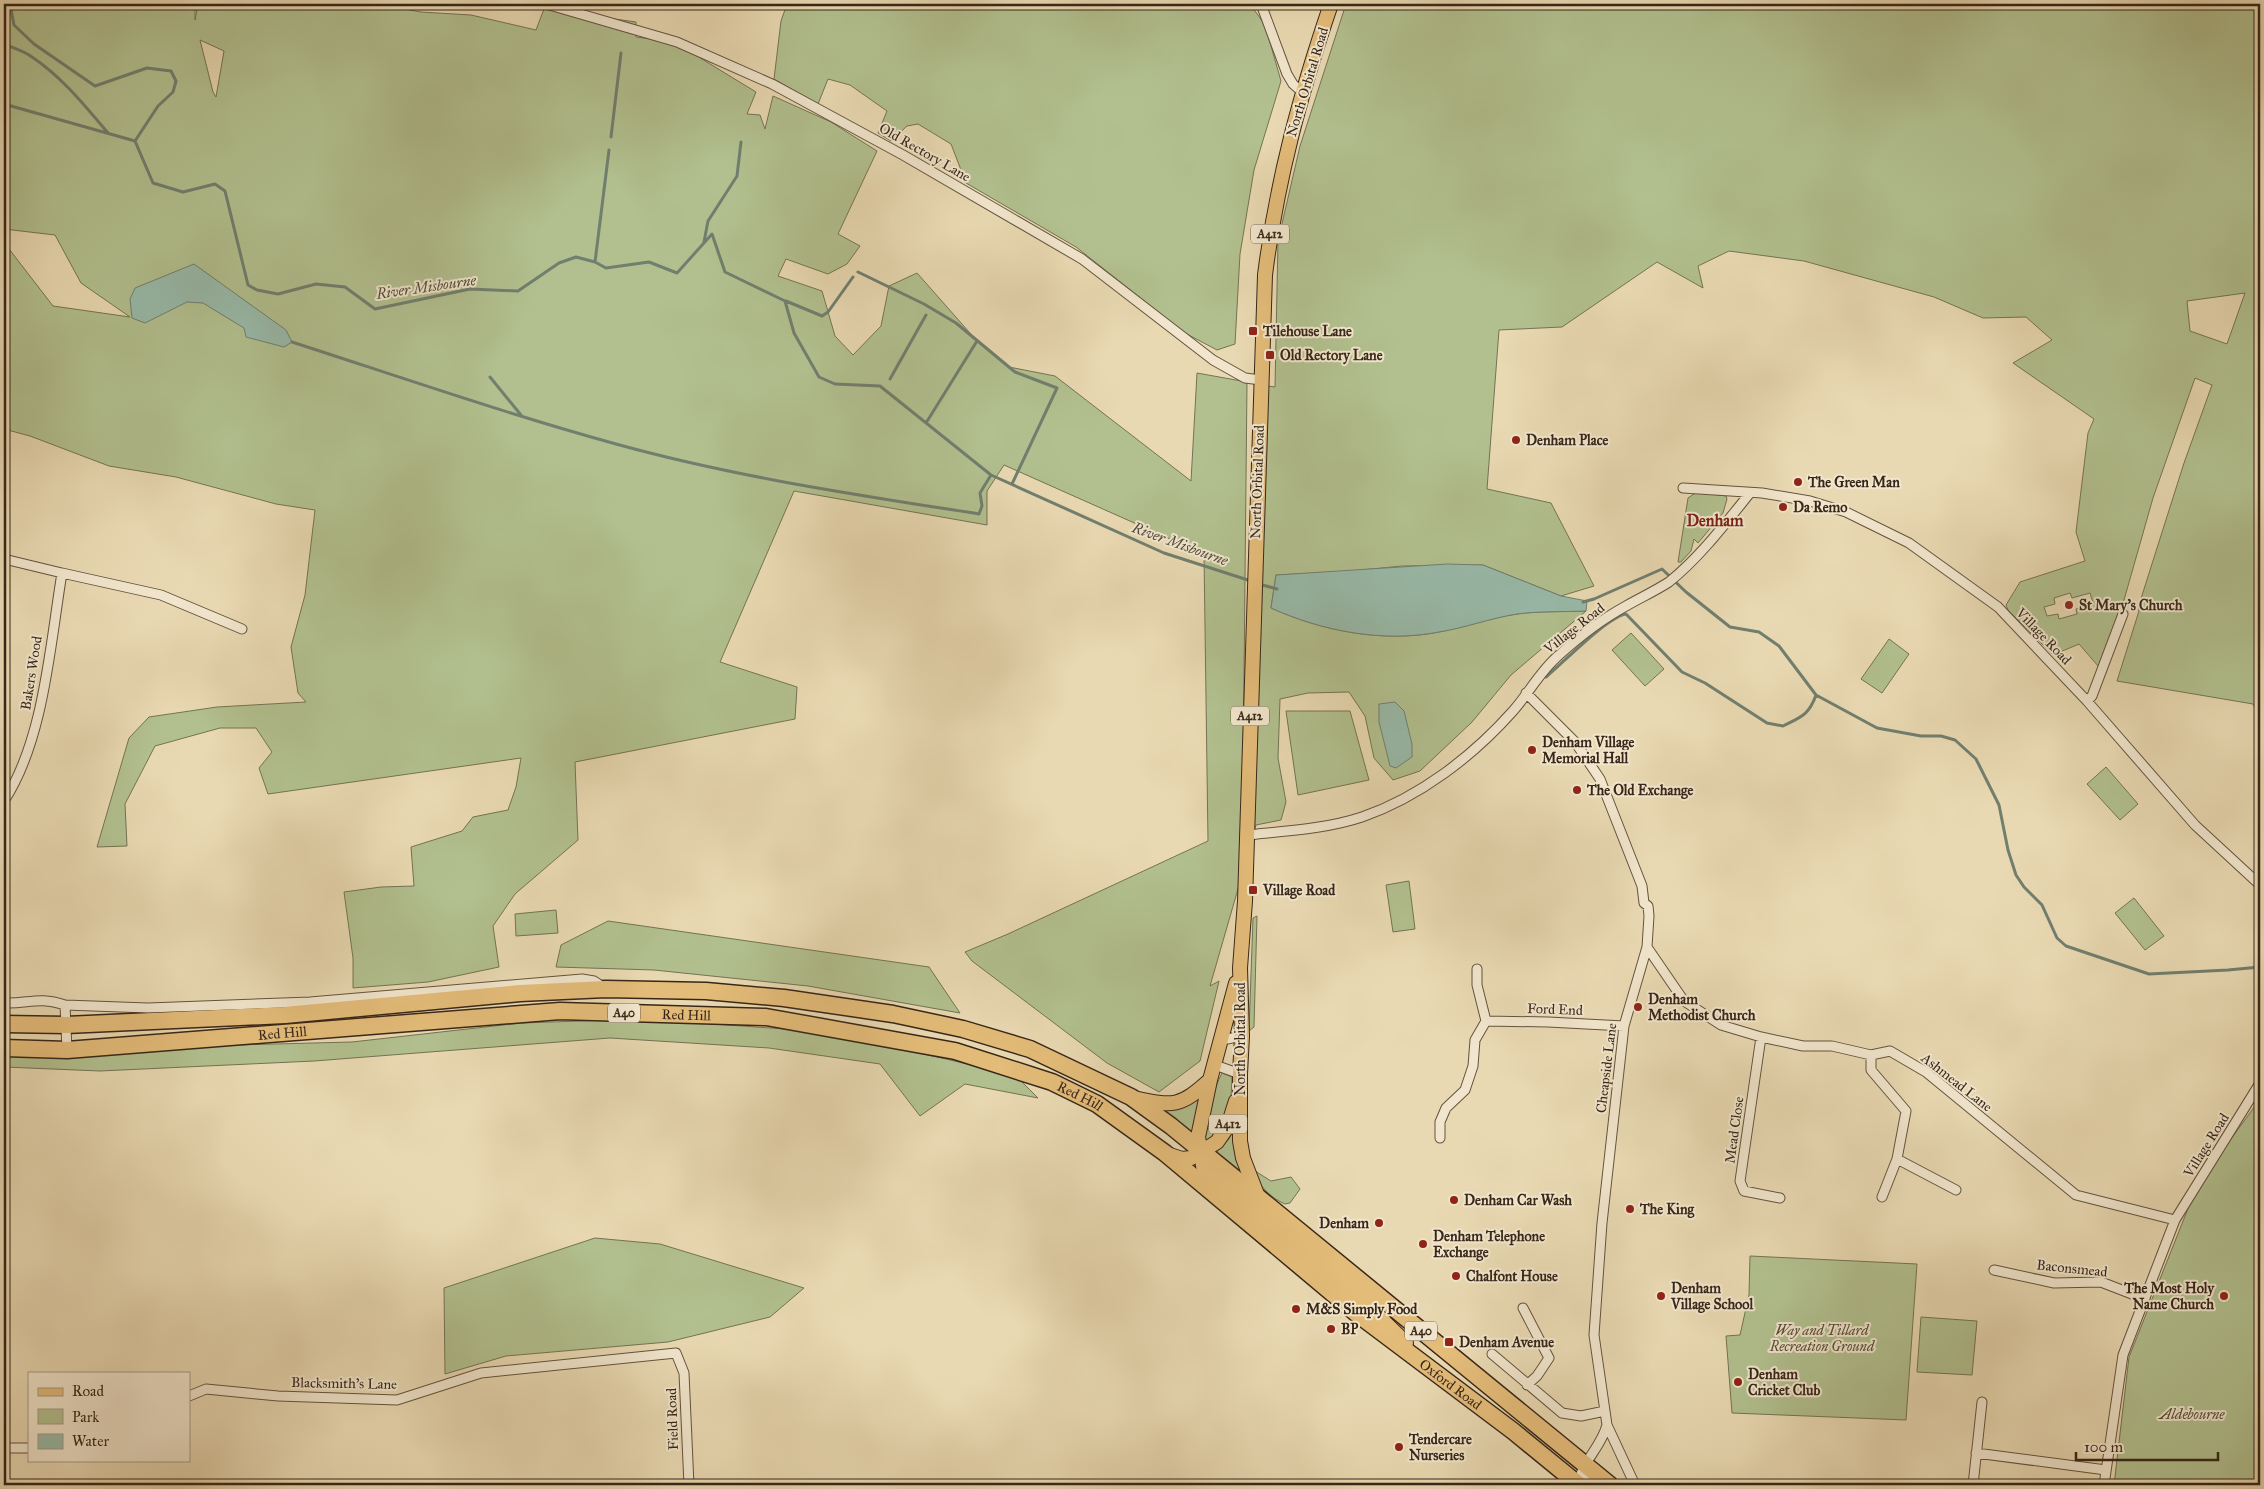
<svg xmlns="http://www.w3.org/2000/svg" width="2264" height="1489" viewBox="0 0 2264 1489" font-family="'IM FELL Great Primer',serif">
<rect width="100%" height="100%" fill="#e9d9b2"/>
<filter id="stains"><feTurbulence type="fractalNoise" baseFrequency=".004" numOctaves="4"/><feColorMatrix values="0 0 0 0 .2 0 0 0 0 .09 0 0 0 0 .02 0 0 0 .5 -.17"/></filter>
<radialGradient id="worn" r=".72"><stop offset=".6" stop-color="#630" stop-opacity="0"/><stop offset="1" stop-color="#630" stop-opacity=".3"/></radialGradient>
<!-- green -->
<path fill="#b2c08f" stroke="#747354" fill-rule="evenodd" d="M4,4H195V20L198,4H377L421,12L471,15L536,30L544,9L636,22V37L674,42L756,92L747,114L760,115L765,129L773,96L831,122L877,151L838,234L860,246L847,264L828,274L786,259L778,276L822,291L835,336L853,355L881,326L889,286L917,273L977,341L1009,367L1055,376L1191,481L1197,373L1247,382L1242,875L1210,986L1219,981L1200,1061L1159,1092L1107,1063L972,961L965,952L1008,934L1208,841L1204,554L1004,465L987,491V525L794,491L720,662L797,687L795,719L575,762L578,840L515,894L493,926L499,967L428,982L353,988V958L344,892L381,887L414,886L411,847L462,831L473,817L508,810L516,787L521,758L268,794L259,768L272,752L256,728H220L155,746L125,804L127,846L97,847L129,738L149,717L217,707L306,702L298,693L291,647L305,595L315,510L276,504L176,477L109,466L30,436L4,429V245H6L53,306L130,317L81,283L55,235L4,229ZM200,40L224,51L216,97L213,92Z
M787,4H1250L1265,25L1281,81L1254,170L1240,254L1235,344L1217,350L1185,333L1076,247L966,183L951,144L918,124L907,126L891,141L878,133L887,111L850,85L828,79L818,104L774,79L781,21Z
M1346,4H1790L1789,8L1790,4H2260V718L2253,704L2117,681L2139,611L2138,608L2184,463L2212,385L2195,378L2153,498L2124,600L2099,667L2079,644L2053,655L2008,610L2006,605L2020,582L2085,561L2076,532L2088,433L2094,419L2013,363L2052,340L2026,317L1983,318L1934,297L1804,261L1729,251L1698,266L1703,288L1657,262L1562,327L1499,330L1487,489L1551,503L1594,586L1561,596L1483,565L1402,566L1341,572L1276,575L1271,608C1322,631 1383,643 1439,632C1465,627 1491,618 1517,614C1539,611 1563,612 1586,611L1511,675L1472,722L1420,771L1393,780L1374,758L1365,716L1349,692L1308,693L1280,699L1278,758L1286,802L1281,820L1256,825L1250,844L1261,385L1275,387L1278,241L1300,146ZM2245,293L2227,344L2190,331L2187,301ZM2070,593L2072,598L2090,593L2093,603L2076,609L2077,614L2059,619L2058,614L2047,616L2044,607L2055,604L2054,598Z
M1697,492L1726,496L1727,499L1723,513L1698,543L1694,539L1691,551L1681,562H1678L1688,498Z
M1631,633L1664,669L1645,686L1612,650Z
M1889,639L1909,654L1882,693L1861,679Z
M1286,711H1350L1369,780L1298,795Z
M2106,767L2138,804L2120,820L2087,784Z
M1409,881L1415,929L1393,932L1386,885Z
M2134,898L2164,936L2145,950L2115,913Z
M556,910L558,933L516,936L515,914Z
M1257,916L1254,1027L1249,1031L1253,918Z
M608,921L929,967L960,1013L808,986L654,970L556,967L561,945Z
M640,1019L800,1030L924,1054L1015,1075L1038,1098L965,1084L920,1116L880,1064L769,1048L610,1038L314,1061L100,1071L4,1067V1051L352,1042L521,1023Z
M1222,1073L1232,1077L1231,1098L1222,1126L1205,1145C1206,1121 1211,1094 1222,1073Z
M1203,1091L1191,1135L1155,1107Z
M2260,1099V1485H2114L2129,1357L2197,1186Z
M1236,1125V1158L1242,1177L1214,1155L1229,1139Z
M1255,1171L1271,1181L1291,1177L1300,1189L1290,1203L1285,1204C1271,1198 1258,1186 1255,1171Z
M595,1238L660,1244L804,1288L770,1317L668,1342L506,1356L445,1374L444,1288Z
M1750,1256L1917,1264L1906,1420L1732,1413L1726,1336L1740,1335L1749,1295Z
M1921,1317L1977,1321L1972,1375L1917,1372Z"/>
<!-- water -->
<path fill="#98baa9" stroke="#717f6f" d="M194,264L286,330L292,342L284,347L246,337L244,328L203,303L187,302L145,323L132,318L130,299L135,288Z
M1447,564L1483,565L1561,596L1587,601L1586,611C1563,612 1539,611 1517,614C1491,618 1465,628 1439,632C1383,643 1322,631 1271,608L1276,575Z
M1395,702L1404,711L1412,744V757L1396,768L1390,766L1379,722V704Z"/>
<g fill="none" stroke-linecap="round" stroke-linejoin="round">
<!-- stream -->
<path stroke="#717f6f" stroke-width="3" d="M10,4L14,25L34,44L95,86L147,68L171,71L176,81L173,92L158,106L135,141
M4,44C13,48 24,51 32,57C62,77 85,106 108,133
M4,104L135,141L153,183L183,192L215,184L225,191L248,285L257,290L278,294L316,284L345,287L375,309L470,289L518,291L559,263L576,257L595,262L606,268L649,262L677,273L712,234L725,272L785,301L794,333L819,377L835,384L880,386L991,475L1164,553L1251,581
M611,137L621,53
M704,242L708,221L737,176L741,142
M595,262L609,150
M858,272L924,304L956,323L1015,372L1057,388L1012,484
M786,301L822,316L828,312L853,277
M292,342C400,377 507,414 616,444C735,477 858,495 979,514L982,506L980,493L991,475
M490,377L521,415
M890,379L926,315
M926,423L977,341
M1259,584L1277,589
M1583,602L1594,599L1662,569L1686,592L1730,627L1759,632L1779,646L1816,695L1877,728L1921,736H1941L1955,740L1976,759L1999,805L2008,850L2016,875L2024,887L2042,905L2057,938L2066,946L2149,974L2228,970L2260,967
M1546,677C1563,663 1607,617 1626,614L1682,672L1705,683L1767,723L1783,726C1801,717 1809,715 1816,695"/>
<!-- street casing -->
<g stroke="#64533e" stroke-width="11">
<path id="street" d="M546,4L677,42L772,84L903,155L1082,259L1213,360L1245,378L1261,380
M1261,4L1287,74L1293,84L1302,92
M1683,488L1762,493L1810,501L1846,512L1909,543L1998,607L2087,701L2195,825L2260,885
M4,559L62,573C50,645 44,740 4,801
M62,573L161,595L242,629
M1526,693L1575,742L1600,779L1642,886L1644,903L1648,906L1649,916L1647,947L1624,1026L1602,1223L1594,1335L1607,1425L1635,1485
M2087,701L2092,696L2123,614
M1247,835C1285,831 1326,829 1362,817C1420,797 1473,756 1513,711C1529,693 1540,671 1559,655C1579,637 1602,619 1626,606C1640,598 1655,591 1669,582C1700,557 1725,524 1750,493
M1647,947L1684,1001L1721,1025L1761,1037L1803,1046H1832L1871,1055L1890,1051L1926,1072L2076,1195L2175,1220
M1477,969V985L1486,1021
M4,1003C29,1004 38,996 65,1005L67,1050
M65,1005L148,1008L310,1002L582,979L594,981L603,987
M1761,1037L1740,1181L1744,1191L1780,1198
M1222,1040L1242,1036
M1871,1055V1070L1906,1111L1897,1159L1882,1197
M1215,1065L1240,1074
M1440,1138V1122L1446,1108L1465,1090L1473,1066L1475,1040L1486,1021L1548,1022L1624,1026
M1897,1159L1956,1190
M1994,1270L2054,1283L2101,1282L2145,1299
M1523,1308L1549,1358L1537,1376L1527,1385
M1492,1354L1562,1413L1581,1416L1605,1411
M189,1396L206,1389L278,1396L397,1400L481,1373L676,1353L684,1373L689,1485
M4,1448H29
M1976,1453L2106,1470
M1590,1485L1581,1474C1588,1456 1602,1444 1607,1425
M1973,1485L1982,1402
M2104,1485L2123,1355L2175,1220L2260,1083"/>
</g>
<!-- primary casing -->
<g stroke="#372618" stroke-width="16">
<path id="primary" d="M1236,983L1210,1080L1198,1137L1204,1171L1365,1303L1406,1343
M1134,1098C1174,1107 1180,1107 1210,1080
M1167,1154L1182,1159L1191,1158L1217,1142L1228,1126L1236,1101
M1258,1197L1243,1158L1240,1141V1074L1242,1036L1240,968L1245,901L1265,275C1277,180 1300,95 1331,4"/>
</g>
<!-- highway casing -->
<g stroke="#372618" stroke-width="19">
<g id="highway">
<path d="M4,1024L66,1025L285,1015L520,993L606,989L706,991L784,998L893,1014L963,1029L1030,1049L1131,1097L1171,1126L1610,1485"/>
<path id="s1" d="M4,1048L67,1050L560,1011L766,1017L955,1051L1052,1082L1097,1104L1165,1153L1356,1313L1513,1431L1579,1485"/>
</g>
</g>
<!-- street -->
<use href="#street" stroke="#f1e6cd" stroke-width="9"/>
<!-- primary -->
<use href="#primary" stroke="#e4bc79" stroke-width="14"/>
<!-- highway -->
<use href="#highway" stroke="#e4bc79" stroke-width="16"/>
</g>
<!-- markers -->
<g fill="#8f2418" stroke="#f1e6cd" stroke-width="2">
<rect x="1248" y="326" width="10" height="10" rx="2.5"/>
<rect x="1265" y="350" width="10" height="10" rx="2.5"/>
<circle cx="1516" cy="440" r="5"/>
<circle cx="1798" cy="482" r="5"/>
<circle cx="1783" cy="507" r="5"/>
<circle cx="2069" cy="605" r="5"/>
<circle cx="1532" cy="750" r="5"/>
<circle cx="1577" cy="790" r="5"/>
<rect x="1248" y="885" width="10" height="10" rx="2.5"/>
<circle cx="1638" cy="1007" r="5"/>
<circle cx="1454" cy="1200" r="5"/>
<circle cx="1630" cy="1209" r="5"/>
<circle cx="1379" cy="1223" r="5"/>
<circle cx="1423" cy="1244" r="5"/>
<circle cx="1456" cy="1276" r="5"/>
<circle cx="1661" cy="1296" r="5"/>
<circle cx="2224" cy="1296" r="5"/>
<circle cx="1296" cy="1309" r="5"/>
<circle cx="1331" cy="1329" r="5"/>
<rect x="1444" y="1337" width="10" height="10" rx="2.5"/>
<circle cx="1738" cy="1382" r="5"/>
<circle cx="1399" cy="1447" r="5"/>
</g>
<g text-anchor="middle" stroke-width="4" stroke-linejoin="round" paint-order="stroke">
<!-- shield labels -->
<g fill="#f1e6cd" stroke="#6f604e" stroke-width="1">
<rect x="1251" y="224.5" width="38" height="19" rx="4"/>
<rect x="1231" y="706.5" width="38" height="19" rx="4"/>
<rect x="608" y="1003.5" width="32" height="19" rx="4"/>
<rect x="1209" y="1114.5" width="38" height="19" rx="4"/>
<rect x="1405" y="1321.5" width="32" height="19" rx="4"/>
</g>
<g font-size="12" font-weight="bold" fill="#372618">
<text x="1270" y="238">A412</text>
<text x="1250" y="720">A412</text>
<text x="624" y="1017">A40</text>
<text x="1228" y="1128">A412</text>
<text x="1421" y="1335">A40</text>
</g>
<!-- street labels -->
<g font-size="14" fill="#372618" stroke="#f1e6cd">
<text transform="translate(1307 82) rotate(-73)" y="5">North Orbital Road</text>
<text transform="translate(925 152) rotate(30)" y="5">Old Rectory Lane</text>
<text transform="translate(1257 482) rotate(-88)" y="5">North Orbital Road</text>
<text transform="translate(1574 628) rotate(-38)" y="5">Village Road</text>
<text transform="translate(2044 636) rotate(46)" y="5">Village Road</text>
<text transform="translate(31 673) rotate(-81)" y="5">Bakers Wood</text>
<text transform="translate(1555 1009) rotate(2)" y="5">Ford End</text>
<text dy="5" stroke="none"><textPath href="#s1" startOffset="684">Red Hill</textPath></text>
<text dy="5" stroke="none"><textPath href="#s1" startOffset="279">Red Hill</textPath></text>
<text transform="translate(1240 1039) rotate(-90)" y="5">North Orbital Road</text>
<text transform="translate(1606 1068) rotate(-83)" y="5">Cheapside Lane</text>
<text transform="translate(1957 1082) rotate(38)" y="5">Ashmead Lane</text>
<text dy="5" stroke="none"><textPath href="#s1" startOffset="1089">Red Hill</textPath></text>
<text transform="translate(1734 1130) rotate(-82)" y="5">Mead Close</text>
<text transform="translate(2206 1145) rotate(-58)" y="5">Village Road</text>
<text transform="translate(2072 1268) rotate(6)" y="5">Baconsmead</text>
<text transform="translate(344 1383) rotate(1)" y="5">Blacksmith's Lane</text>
<text dy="5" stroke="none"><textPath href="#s1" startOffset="1559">Oxford Road</textPath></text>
<text transform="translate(672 1419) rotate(-92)" y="5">Field Road</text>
</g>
<!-- poi labels -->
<g font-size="14" font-weight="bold" fill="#372618" stroke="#f1e6cd" text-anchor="start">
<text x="1263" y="336">Tilehouse Lane</text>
<text x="1280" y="360">Old Rectory Lane</text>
<text x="1526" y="445">Denham Place</text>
<text x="1808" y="487">The Green Man</text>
<text x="1793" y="512">Da Remo</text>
<text x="2079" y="610">St Mary's Church</text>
<text x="1542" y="747">Denham Village<tspan x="1542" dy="16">Memorial Hall</tspan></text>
<text x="1587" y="795">The Old Exchange</text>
<text x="1263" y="895">Village Road</text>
<text x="1648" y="1004">Denham<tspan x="1648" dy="16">Methodist Church</tspan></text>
<text x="1464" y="1205">Denham Car Wash</text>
<text x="1640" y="1214">The King</text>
<text x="1369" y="1228" text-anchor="end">Denham</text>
<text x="1433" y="1241">Denham Telephone<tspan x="1433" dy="16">Exchange</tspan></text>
<text x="1466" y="1281">Chalfont House</text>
<text x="1671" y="1293">Denham<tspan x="1671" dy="16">Village School</tspan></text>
<text x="2214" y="1293" text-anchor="end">The Most Holy<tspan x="2214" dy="16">Name Church</tspan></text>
<text x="1306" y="1314">M&amp;S Simply Food</text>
<text x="1341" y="1334">BP</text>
<text x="1459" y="1347">Denham Avenue</text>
<text x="1748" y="1379">Denham<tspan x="1748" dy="16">Cricket Club</tspan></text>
<text x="1409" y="1444">Tendercare<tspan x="1409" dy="16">Nurseries</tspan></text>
</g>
<!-- park labels -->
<g font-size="14" font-style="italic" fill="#564c36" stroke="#f1e6cd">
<text x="1822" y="1335">Way and Tillard<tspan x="1822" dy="16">Recreation Ground</tspan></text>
<text x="2192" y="1419">Aldebourne</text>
</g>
<!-- water labels -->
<g font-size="15" font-style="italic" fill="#4f4b3c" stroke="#f1e6cd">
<text transform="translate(426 287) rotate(-8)" y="5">River Misbourne</text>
<text transform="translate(1180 544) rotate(20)" y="5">River Misbourne</text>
</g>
<!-- quarter labels -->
<g font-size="16" font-weight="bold" fill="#7a1f14" stroke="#f1e6cd">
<text x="1715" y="526">Denham</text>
</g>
</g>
<!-- margin -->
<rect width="2264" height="1489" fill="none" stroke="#e9d9b2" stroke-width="20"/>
<rect x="5" y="5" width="2254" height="1479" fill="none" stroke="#372618" stroke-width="2.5"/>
<rect x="10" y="10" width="2244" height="1469" fill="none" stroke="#372618"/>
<!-- legend -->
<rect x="28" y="1372" width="162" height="90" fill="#f1e6cd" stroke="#a79985"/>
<rect x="38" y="1388" width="25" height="8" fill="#e4bc79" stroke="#a79985"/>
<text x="72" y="1396" font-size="15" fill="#372618">Road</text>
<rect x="38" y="1409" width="25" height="15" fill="#b2c08f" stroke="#a79985"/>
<text x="72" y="1422" font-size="15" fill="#372618">Park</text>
<rect x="38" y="1434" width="25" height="15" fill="#98baa9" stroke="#a79985"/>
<text x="72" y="1446" font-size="15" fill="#372618">Water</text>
<!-- scale -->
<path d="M2076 1452v8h142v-8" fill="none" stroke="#372618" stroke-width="2.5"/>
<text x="2084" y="1452" font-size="15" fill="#372618" stroke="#f1e6cd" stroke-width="4" paint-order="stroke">100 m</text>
<rect width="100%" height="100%" filter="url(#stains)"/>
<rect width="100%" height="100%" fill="url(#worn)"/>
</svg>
